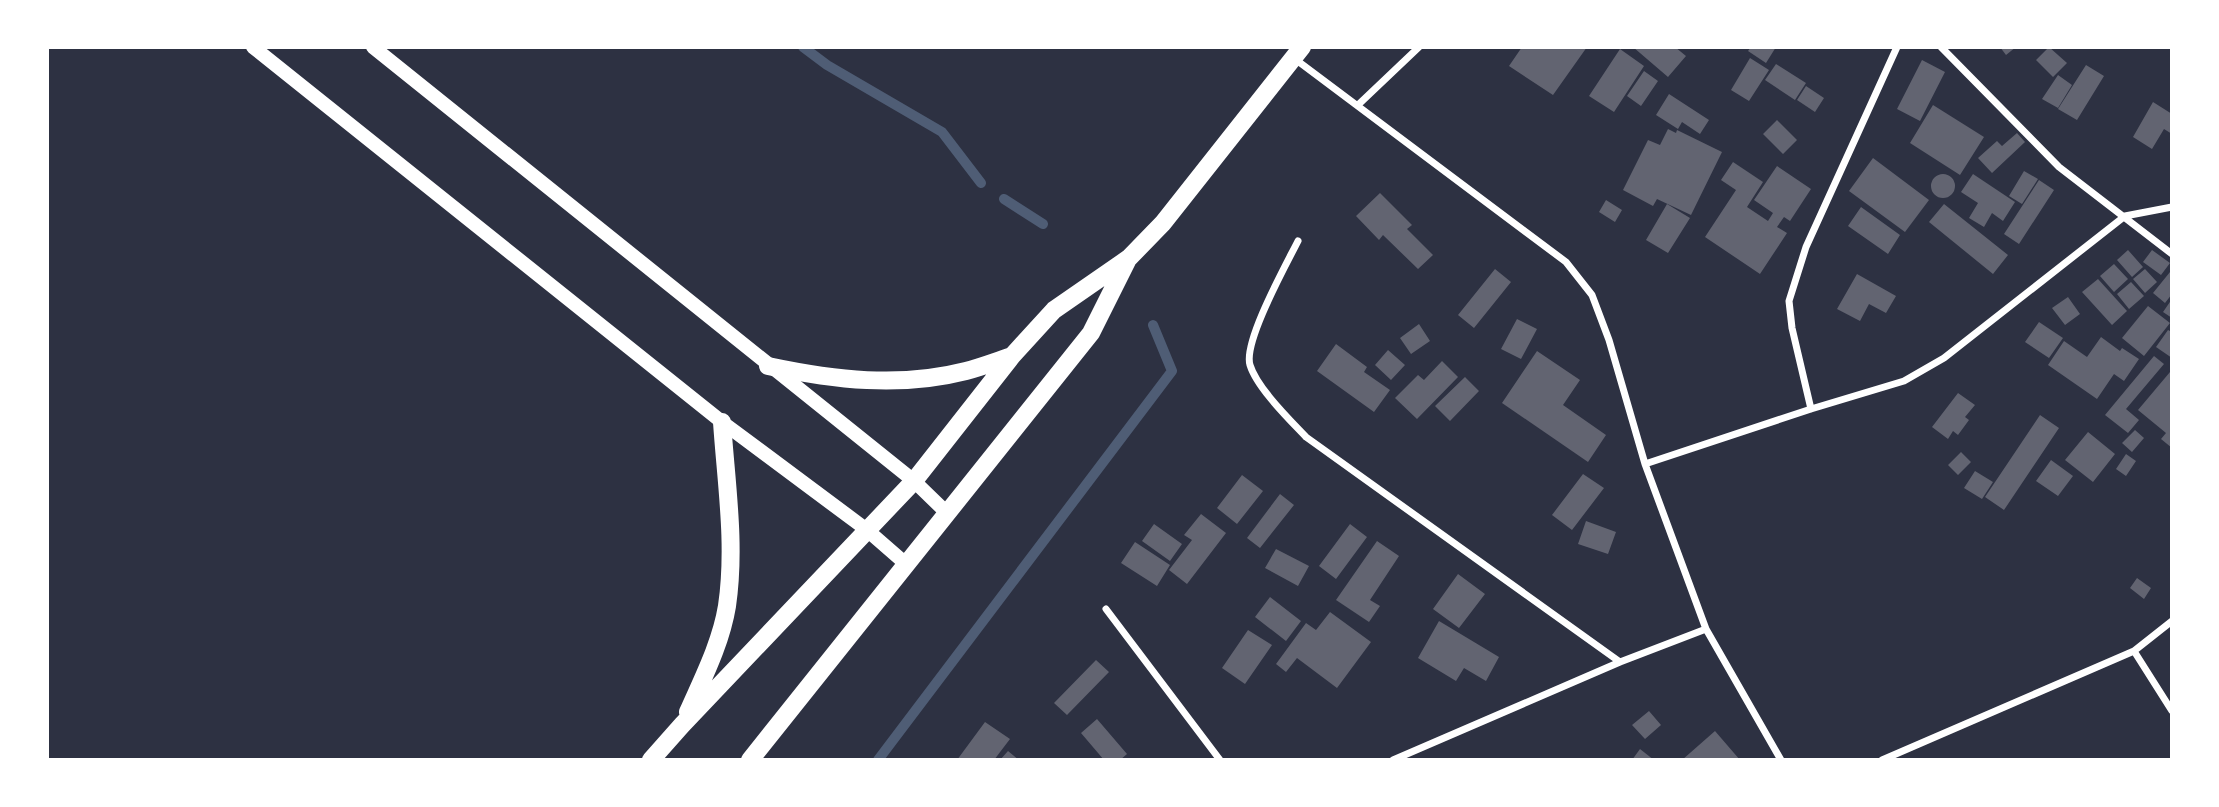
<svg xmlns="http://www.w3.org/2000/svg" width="2219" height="807" viewBox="0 0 2219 807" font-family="Inter,sans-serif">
<rect width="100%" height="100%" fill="#2d3142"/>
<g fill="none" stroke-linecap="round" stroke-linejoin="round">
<!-- stream -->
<path stroke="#4f5d75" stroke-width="10" d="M803,47L827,65L942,132L981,183
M1004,199L1043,224
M878,760L1172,371L1153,325"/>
</g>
<!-- building -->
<path fill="#626471" d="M1522,47L1531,48L1587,47L1553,95L1509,66Z
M1633,47H1675L1686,56L1668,77Z
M1751,47H1776L1766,63L1748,51Z
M2000,47H2016L2006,55Z
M2049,47L2067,63L2053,77L2036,60Z
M1620,49L1644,66L1614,112L1589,96Z
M1750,58L1769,70L1749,101L1731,90Z
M1922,60L1945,72L1920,121L1897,109Z
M1776,64L1806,83L1795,100L1765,80Z
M2086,65L2104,76L2077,120L2058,109Z
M1644,71L1658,81L1641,106L1627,96Z
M2058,75L2072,85L2058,108L2042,99Z
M1806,86L1824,98L1815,112L1797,100Z
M1669,94L1709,120L1700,134L1682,122L1678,129L1656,115Z
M2153,102L2172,114V134L2164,129L2152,149L2133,137Z
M1933,105L1984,137L1960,175L1910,143Z
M1777,120L1797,140L1783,154L1763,134Z
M1668,129L1676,133L1677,130L1722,152L1691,215L1657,199L1653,206L1623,190L1648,140L1660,145Z
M2017,133L2025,142L1992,173L1978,158L1997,141L2002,146Z
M1873,158L1929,200L1905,232L1849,191Z
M1733,162L1763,182L1747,207L1768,221L1773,213L1754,200L1777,166L1811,189L1790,221L1784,217L1777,227L1787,233L1760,274L1705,237L1736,190L1721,180Z
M2024,171L2038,179L2022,204L2009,196Z
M1973,174L2015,202L2003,221L1992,213L1984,227L1969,218L1978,203L1961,192Z
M1931 186a12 12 0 1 1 24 0a12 12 0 1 1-24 0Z
M2039,180L2054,190L2019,244L2004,234Z
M1380,193L1412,225L1407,229L1433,255L1418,269L1383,235L1379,240L1356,216Z
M1606,200L1622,210L1615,222L1599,212Z
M1667,204L1690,218L1668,253L1646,240Z
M1944,204L2008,255L1993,274L1929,222Z
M1861,207L1900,235L1888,254L1848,226Z
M2128,250L2143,267L2132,277L2117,260Z
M2152,250L2170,263L2161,275L2143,262Z
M2114,264L2128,279L2114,292L2100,276Z
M1495,269L1511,282L1474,328L1458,315Z
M2145,269L2157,282L2145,293L2133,279Z
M2170,272L2172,294L2165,303L2153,293Z
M1857,274L1896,296L1886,313L1869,304L1860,321L1837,309Z
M2098,279L2127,311L2112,325L2082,292Z
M2131,282L2144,296L2129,309L2117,294Z
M2068,297L2080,314L2065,325L2052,308Z
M2172,299V318L2163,312Z
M2148,306L2170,323L2144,356L2122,338Z
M1517,319L1537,329L1521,359L1501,349Z
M2039,322L2063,338L2049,358L2025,342Z
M1419,324L1430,341L1411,354L1400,338Z
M2168,330L2172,332V358L2156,347Z
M2101,337L2120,351L2122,348L2139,359L2124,381L2114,374L2097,399L2048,365L2064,341L2087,357Z
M1336,344L1367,367L1364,372L1390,390L1374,412L1317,371Z
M1388,350L1405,365L1391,380L1375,365Z
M1537,351L1580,380L1563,405L1606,435L1588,462L1502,403Z
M2154,356L2164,364L2126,409L2139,420L2128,433L2105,415Z
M1442,361L1458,377L1417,419L1395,398L1418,375L1424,380Z
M2170,372L2172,373V448L2161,439L2166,433L2138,410Z
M1465,377L1479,391L1450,421L1435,406Z
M1958,393L1975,405L1965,417L1969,420L1958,435L1953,431L1948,439L1932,427Z
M2040,415L2059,428L2004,510L1985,497Z
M2135,430L2144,438L2132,452L2122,443Z
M2088,432L2115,454L2093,482L2065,460Z
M1961,452L1971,462L1958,475L1948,465Z
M2126,454L2136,461L2126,476L2116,469Z
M2051,460L2073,476L2058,496L2036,481Z
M1975,471L1993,482L1982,499L1964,488Z
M1583,474L1604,488L1572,530L1552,515Z
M1242,475L1263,491L1237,524L1217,508Z
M1280,494L1294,505L1260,548L1247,538Z
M1201,514L1226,533L1187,584L1169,570L1192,540L1184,535Z
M1586,521L1616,532L1608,554L1578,544Z
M1154,524L1182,544L1170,561L1142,541Z
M1350,524L1367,537L1336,579L1319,566Z
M1377,541L1399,556L1370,600L1380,606L1369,622L1336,600Z
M1135,542L1170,565L1157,586L1121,563Z
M1276,549L1309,566L1298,586L1265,568Z
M1458,574L1485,594L1459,628L1433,609Z
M2137,578L2151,588L2144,599L2130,588Z
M1270,597L1301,621L1286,641L1255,617Z
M1330,612L1371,642L1337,688L1297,658L1286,672L1276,664L1306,623L1316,630Z
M1439,621L1499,657L1486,681L1464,668L1456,681L1418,658Z
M1248,630L1272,645L1245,684L1222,668Z
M1096,660L1109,672L1067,715L1054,703Z
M1649,711L1661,725L1645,739L1632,725Z
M1097,719L1127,754L1120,760H1104L1081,733Z
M985,722L1010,739L994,760H957Z
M1715,731L1740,760H1682Z
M1640,749L1654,760H1632Z
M1008,751L1019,760H1000Z"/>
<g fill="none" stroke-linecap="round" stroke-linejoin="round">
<!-- minor -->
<path stroke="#fff" stroke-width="7" d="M1941,47L2059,167L2172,254
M1295,59L1566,262L1592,295L1609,340L1645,464L1706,629L1781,760
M1359,104L1419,47
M1298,241C1286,265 1243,342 1250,365C1257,388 1290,420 1306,437L1620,662
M1811,409L1792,328L1789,301L1806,247L1897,47
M1645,464L1811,409L1904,381L1944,358L2125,216L2172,207
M1106,609L1220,760
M2134,651L2172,621
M1393,760L1620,662L1706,629
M1882,760L2134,651L2172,711"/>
<!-- secondary -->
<path stroke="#fff" stroke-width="14" d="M253,47L722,422L867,530L906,564
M373,47L914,481L948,514"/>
<!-- primary -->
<path stroke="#fff" stroke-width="18" d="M768,366C834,380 900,388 966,371C981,367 997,361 1012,356
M688,712C703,678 721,643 727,606C736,545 726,482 722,422
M651,760L682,725L914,481L1012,356L1054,310L1129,258L1163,223L1302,47
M750,760L1091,333L1127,261"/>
</g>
<!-- border -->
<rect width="2219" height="807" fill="none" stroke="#ffffff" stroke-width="98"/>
</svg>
